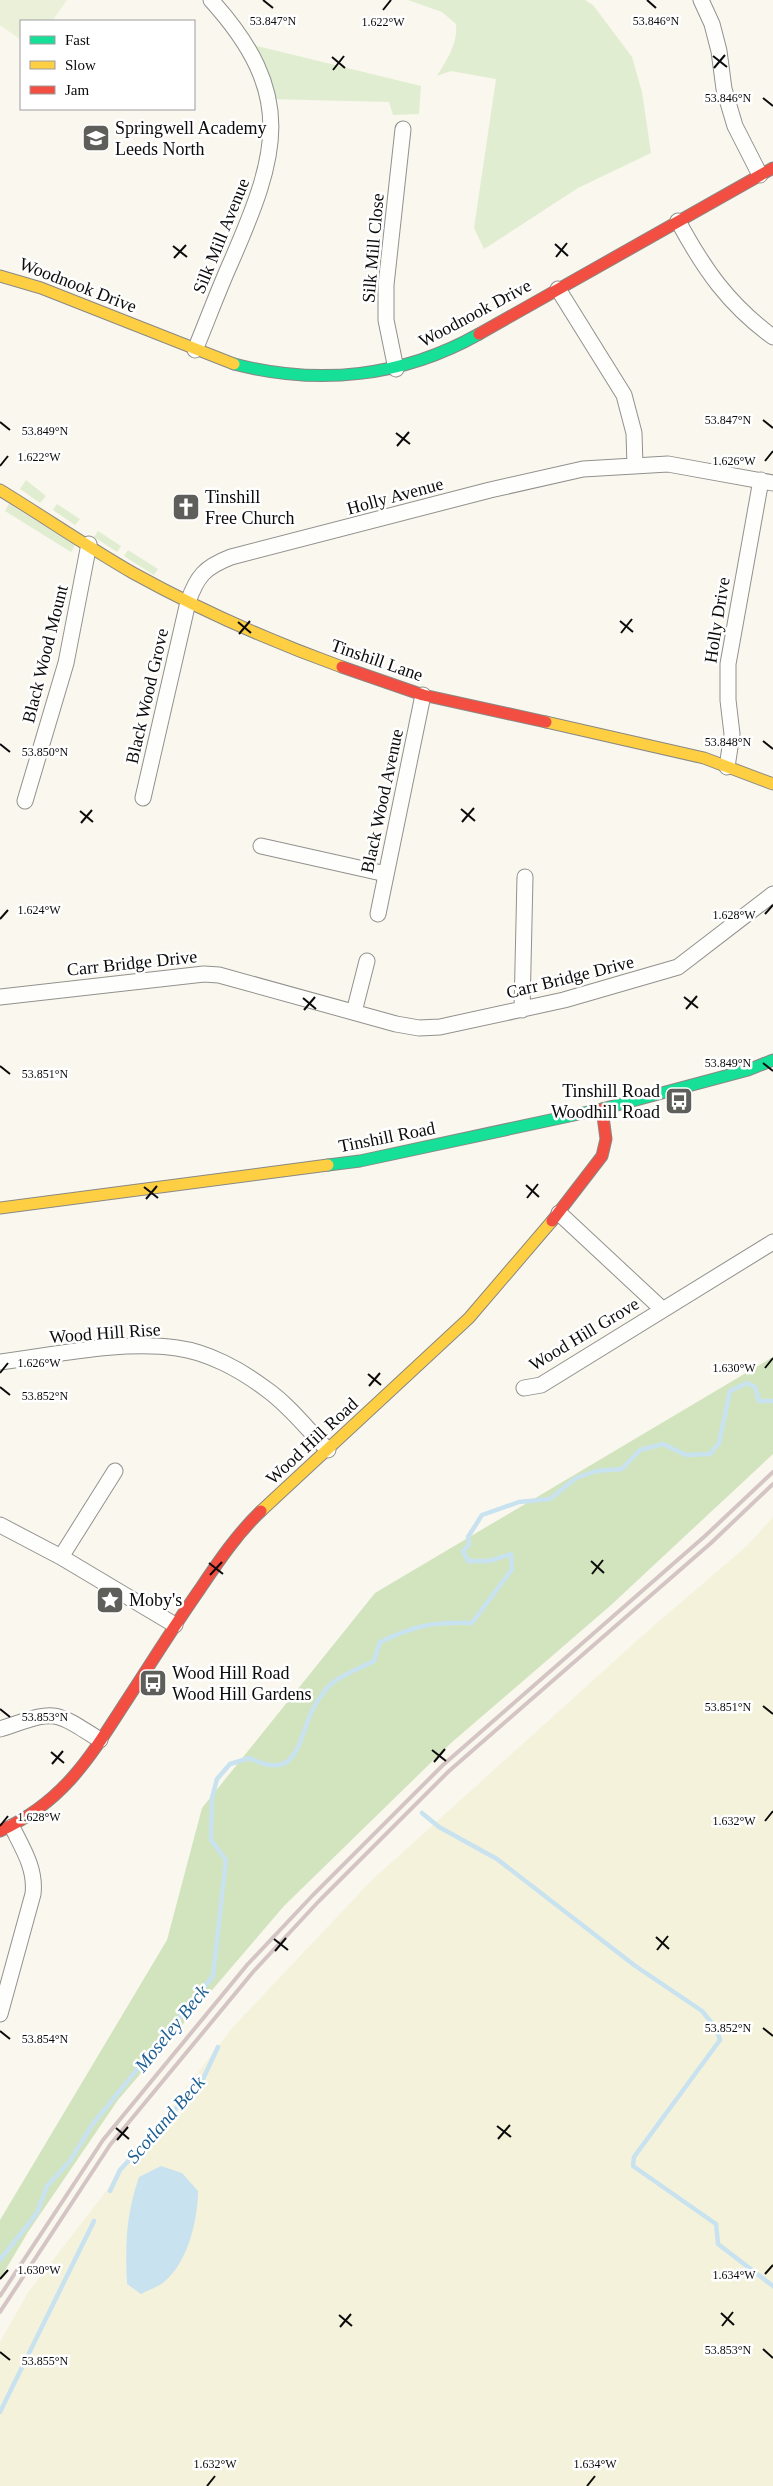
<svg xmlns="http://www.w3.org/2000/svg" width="773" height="2486" viewBox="0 0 773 2486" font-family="Georgia,serif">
<rect width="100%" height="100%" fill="#f9f7ee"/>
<!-- farmland -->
<path fill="#f5f2db" d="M773,1517V2486H0V2342L29,2291L233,2027L372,1880L651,1628L748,1545Z"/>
<!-- green -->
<path fill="#e1edd0" d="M408,0H585L593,5L632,57L642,92L651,153L578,188L484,249L474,228L496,79L451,71L437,76C447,59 458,44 456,24L442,12Z
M245,43L421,86L419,114L393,115L389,102L268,99Z
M26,480L46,496L40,503L20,489Z
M9,504L75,545L71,552L5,511Z
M57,504L80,519L75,525L53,510Z
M98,531L121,546L117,552L94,537Z
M128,550L158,569L154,575L124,556Z"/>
<!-- forest -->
<path fill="#d2e4be" d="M773,1357V1454L610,1606L451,1743L284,1906L118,2100L28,2232L0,2279V2220L167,1940L202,1808L375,1593Z"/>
<!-- pitch -->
<path fill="#ebf1d9" d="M0,0H67L52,21H21V40L0,25Z"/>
<!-- water -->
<path fill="#c8e2f0" d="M161,2166L182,2173L198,2191C198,2219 188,2262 165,2281C159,2287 148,2290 141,2294L127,2284C125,2244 126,2215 139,2177Z"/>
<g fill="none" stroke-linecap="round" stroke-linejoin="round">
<!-- stream -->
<path stroke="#c8e2f0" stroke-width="4.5" d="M422,1813L439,1827L497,1859L634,1965L702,2011L716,2028L720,2040L634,2157L633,2166L716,2224L718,2244L773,2286
M110,2191L120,2170L203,2079L218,2047
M0,2260L37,2213L47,2186L70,2161L92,2125L213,1976L226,1860L211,1840L212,1798L217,1779L230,1764L250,1758C300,1784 298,1736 314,1707C318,1700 324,1691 330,1685C338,1676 363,1667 374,1661L380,1642C416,1625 433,1622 472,1623L512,1569L511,1554L489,1561H468L463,1551L469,1545L468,1537L482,1515L519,1502L550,1499L576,1478L596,1471L622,1469L640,1450L663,1444L686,1455L710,1454L719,1443L730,1391L747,1383L755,1387L759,1401H773
M0,2412L94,2221"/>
<!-- street casing -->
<g stroke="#92918d" stroke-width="17">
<path id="street" d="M701,0L712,24L719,51L724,89L735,126L760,175
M678,221C704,269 728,304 773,337
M558,289L624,395L634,433L635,466
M195,350C207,321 218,291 231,262C278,154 297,95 211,0
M396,369L386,320V285L403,129
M727,767L732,734L728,700V664L761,480
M143,798L188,602C197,576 205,567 231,557L490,490L583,469L668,464L773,483
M25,801L66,663L89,544
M261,846L386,874
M378,914L423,695
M0,997L204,974L219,975L396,1024L419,1028L440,1027L564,1000L678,967L773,894
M522,1010L525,877
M354,1012L367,961
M559,1213L662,1309
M0,1362C55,1355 122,1340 177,1348C208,1352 241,1370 266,1389C289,1405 308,1430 328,1450
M524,1388L541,1385L773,1242
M0,1525L61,1557L175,1625
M61,1557L115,1471
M0,1729C56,1711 50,1708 100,1740
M0,2014L33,1894C36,1869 23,1849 12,1827"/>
</g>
<!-- fast casing -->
<g stroke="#898884" stroke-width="13">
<path id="fast" d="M234,364C319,386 403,377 479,334
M328,1165L360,1161L602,1109L748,1070L773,1060"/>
</g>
<!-- slow casing -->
<g stroke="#898884" stroke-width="13">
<path id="slow" d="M0,276L41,288L234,364
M0,490C44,517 88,547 133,573C200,610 270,641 342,667
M546,722L704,758L773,784
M0,1208L328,1165
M261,1511L469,1318L552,1221"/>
</g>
<!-- jam casing -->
<g stroke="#898884" stroke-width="13">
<path id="jam" d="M479,334L773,168
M342,667L423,695L546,722
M552,1221L602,1156L606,1139L602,1109
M0,1831C63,1802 89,1759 125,1703C150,1665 174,1626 200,1589C218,1562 237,1534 261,1511"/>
</g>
<!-- street -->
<use href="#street" stroke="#fefefc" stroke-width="15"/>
<!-- fast -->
<use href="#fast" stroke="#16e098" stroke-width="11"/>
<!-- slow -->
<use href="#slow" stroke="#ffcf43" stroke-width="11"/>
<!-- jam -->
<use href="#jam" stroke="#f24e42" stroke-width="11"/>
<!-- rail -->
<path stroke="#d4c5c4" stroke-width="4" d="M0,2296L103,2140L247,1965L313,1895L443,1765L705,1536L773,1472
M0,2312L110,2145L253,1972L319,1901L449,1771L711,1543L773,1484"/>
</g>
<!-- ticks -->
<path fill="none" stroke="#0b0b0b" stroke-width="2" d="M263,0L273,8M647,0L656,8M383,10L391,0M713,56L727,67M332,57L345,68M714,68L725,55M333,70L344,56M763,98L773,106M555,244L568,256M173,246L187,257M556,257L567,243M174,258L186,245M763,420L773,428M0,422L10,430M396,433L410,444M397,446L409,432M765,461L773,451M0,466L8,456M620,621L633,632M238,622L251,633M621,633L632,619M239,634L250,621M763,741L773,749M0,744L10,752M461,809L475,821M80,811L93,822M462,822L474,808M81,823L92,810M765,914L773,905M0,919L8,910M684,997L698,1008M303,998L316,1009M686,1009L697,996M304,1010L315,997M763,1063L773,1071M0,1066L10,1074M526,1185L539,1197M144,1187L158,1198M527,1198L538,1184M146,1199L157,1186M765,1368L773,1358M0,1373L8,1363M368,1374L381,1385M369,1386L380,1373M0,1387L10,1395M591,1561L604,1573M209,1563L223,1574M592,1574L603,1560M210,1575L222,1562M763,1706L773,1714M0,1709L10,1717M432,1750L446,1761M51,1752L64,1763M434,1762L445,1749M52,1764L63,1751M765,1821L773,1811M0,1826L8,1816M656,1937L669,1949M274,1939L288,1950M657,1950L668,1936M275,1951L286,1938M763,2028L773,2036M0,2031L10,2039M497,2126L511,2137M116,2128L129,2139M498,2139L510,2125M117,2140L128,2127M765,2274L773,2265M0,2279L8,2270M721,2313L734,2325M339,2315L352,2326M722,2326L733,2312M340,2327L351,2314M763,2349L773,2358M0,2352L10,2360M207,2486L215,2476M587,2486L595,2476"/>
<!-- icons -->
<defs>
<g id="school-square" transform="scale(1.4375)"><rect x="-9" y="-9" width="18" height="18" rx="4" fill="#5e5e5a" stroke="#fff"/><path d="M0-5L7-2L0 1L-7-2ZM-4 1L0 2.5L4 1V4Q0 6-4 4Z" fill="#fff"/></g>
<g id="church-square" transform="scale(1.4375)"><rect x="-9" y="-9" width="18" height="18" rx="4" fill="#5e5e5a" stroke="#fff"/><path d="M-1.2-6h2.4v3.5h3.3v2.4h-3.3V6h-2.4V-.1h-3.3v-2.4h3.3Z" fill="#fff"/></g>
<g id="bus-square" transform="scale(1.4375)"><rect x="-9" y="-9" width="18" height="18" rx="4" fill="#5e5e5a" stroke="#fff"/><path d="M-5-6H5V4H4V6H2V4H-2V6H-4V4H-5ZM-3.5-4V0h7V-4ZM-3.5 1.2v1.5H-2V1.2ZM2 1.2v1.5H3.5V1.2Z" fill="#fff"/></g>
<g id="sight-square" transform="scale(1.4375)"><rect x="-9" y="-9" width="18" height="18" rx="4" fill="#5e5e5a" stroke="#fff"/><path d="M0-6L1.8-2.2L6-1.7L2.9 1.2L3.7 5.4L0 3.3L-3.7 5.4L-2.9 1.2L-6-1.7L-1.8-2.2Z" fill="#fff"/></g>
</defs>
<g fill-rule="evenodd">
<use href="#school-square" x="96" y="138"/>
<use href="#church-square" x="186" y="507"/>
<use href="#bus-square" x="679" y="1101"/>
<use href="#sight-square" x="110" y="1600"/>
<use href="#bus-square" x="153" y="1683"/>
</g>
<g text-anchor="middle" stroke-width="5" stroke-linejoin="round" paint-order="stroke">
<!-- poi labels -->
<g font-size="18" fill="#0b0b0b" stroke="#fff" text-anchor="start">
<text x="115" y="134">Springwell Academy<tspan x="115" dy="21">Leeds North</tspan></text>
<text x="205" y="503">Tinshill<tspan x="205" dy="21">Free Church</tspan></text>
<text x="660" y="1097" text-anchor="end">Tinshill Road<tspan x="660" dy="21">Woodhill Road</tspan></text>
<text x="129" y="1606">Moby's</text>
<text x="172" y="1679">Wood Hill Road<tspan x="172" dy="21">Wood Hill Gardens</tspan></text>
</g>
<!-- street labels -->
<g font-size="18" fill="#0b0b0b" stroke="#fff">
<text transform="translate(221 236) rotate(-68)" y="6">Silk Mill Avenue</text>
<text transform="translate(373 248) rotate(-85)" y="6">Silk Mill Close</text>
<text transform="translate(78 285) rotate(21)" y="6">Woodnook Drive</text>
<text transform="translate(475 313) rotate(-28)" y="6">Woodnook Drive</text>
<text transform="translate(395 496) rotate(-15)" y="6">Holly Avenue</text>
<text transform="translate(717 620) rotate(-81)" y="6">Holly Drive</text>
<text transform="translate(45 654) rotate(-76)" y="6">Black Wood Mount</text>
<text transform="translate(377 660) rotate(19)" y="6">Tinshill Lane</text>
<text transform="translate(147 696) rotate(-77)" y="6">Black Wood Grove</text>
<text transform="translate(382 801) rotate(-78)" y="6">Black Wood Avenue</text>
<text transform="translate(132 963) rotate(-6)" y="6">Carr Bridge Drive</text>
<text transform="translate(570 977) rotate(-14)" y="6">Carr Bridge Drive</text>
<text transform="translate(387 1137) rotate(-11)" y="6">Tinshill Road</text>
<text transform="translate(105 1333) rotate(-4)" y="6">Wood Hill Rise</text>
<text transform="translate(584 1334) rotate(-31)" y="6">Wood Hill Grove</text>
<text transform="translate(312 1441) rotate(-43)" y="6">Wood Hill Road</text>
</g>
<!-- water labels -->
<g font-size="19" font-style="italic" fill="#1e5f92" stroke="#fff">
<text transform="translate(171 2028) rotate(-51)" y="7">Moseley Beck</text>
<text transform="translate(165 2119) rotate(-49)" y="7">Scotland Beck</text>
</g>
</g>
<g font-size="12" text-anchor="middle" fill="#0b0b0b" stroke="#fff" stroke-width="5" stroke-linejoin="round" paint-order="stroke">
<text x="656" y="25">53.846°N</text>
<text x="273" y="25">53.847°N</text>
<text x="383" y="26">1.622°W</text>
<text x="728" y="102">53.846°N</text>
<text x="728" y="424">53.847°N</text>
<text x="45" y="435">53.849°N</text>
<text x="39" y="461">1.622°W</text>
<text x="734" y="465">1.626°W</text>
<text x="728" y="746">53.848°N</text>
<text x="45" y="756">53.850°N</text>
<text x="39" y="914">1.624°W</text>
<text x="734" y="919">1.628°W</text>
<text x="728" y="1067">53.849°N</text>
<text x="45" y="1078">53.851°N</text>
<text x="39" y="1367">1.626°W</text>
<text x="734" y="1372">1.630°W</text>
<text x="45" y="1400">53.852°N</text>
<text x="728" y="1711">53.851°N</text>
<text x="45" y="1721">53.853°N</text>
<text x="39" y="1821">1.628°W</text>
<text x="734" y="1825">1.632°W</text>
<text x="728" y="2032">53.852°N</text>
<text x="45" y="2043">53.854°N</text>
<text x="39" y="2274">1.630°W</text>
<text x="734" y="2279">1.634°W</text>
<text x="728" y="2354">53.853°N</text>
<text x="45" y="2365">53.855°N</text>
<text x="215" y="2468">1.632°W</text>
<text x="595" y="2468">1.634°W</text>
</g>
<!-- legend -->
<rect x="20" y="20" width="175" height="90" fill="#ffffff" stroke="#9d9d9d"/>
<rect x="30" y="36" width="25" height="8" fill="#16e098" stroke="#9d9d9d"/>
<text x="65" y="45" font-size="15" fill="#0b0b0b">Fast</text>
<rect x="30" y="61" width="25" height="8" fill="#ffcf43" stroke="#9d9d9d"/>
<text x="65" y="70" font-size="15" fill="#0b0b0b">Slow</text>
<rect x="30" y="86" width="25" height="8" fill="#f24e42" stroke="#9d9d9d"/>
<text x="65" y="95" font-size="15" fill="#0b0b0b">Jam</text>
</svg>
